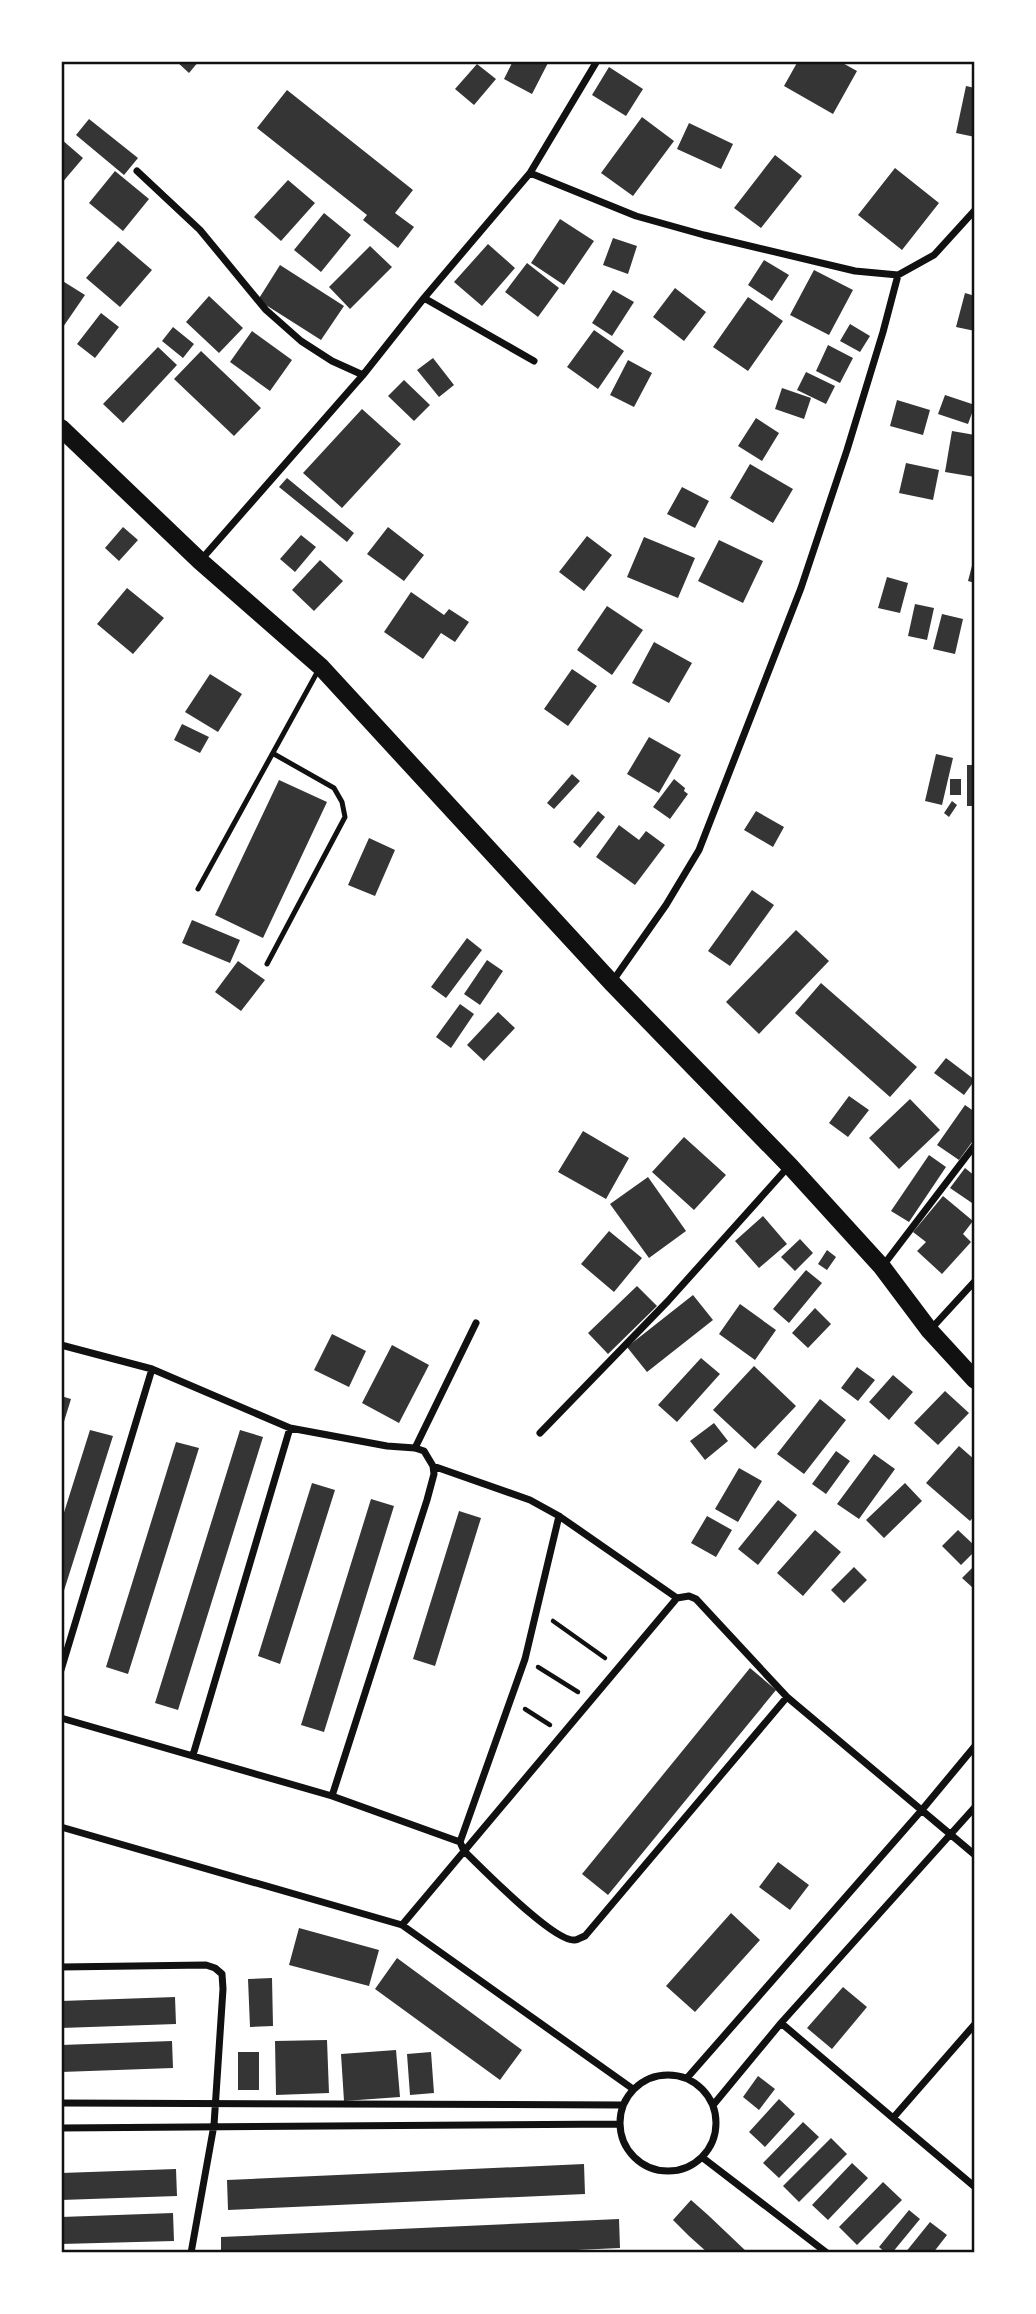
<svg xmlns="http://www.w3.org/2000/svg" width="1036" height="2314" viewBox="0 0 1036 2314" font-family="Lato,sans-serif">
<rect width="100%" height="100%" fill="#fff"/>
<!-- building -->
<path fill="#353535" d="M176,61H199L189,73Z
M513,61H549L532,94L504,79Z
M798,61H839L857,71L833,114L784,86Z
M477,64L496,79L474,105L455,89Z
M609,67L643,89L626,116L592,95Z
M966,86L975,88V137L956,133Z
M287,90L413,190L395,213L414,227L398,248L363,220L367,215L257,128Z
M642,117L674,141L633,196L601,173Z
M89,119L138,158L124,175L76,135Z
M689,123L733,144L721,169L677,149Z
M61,139L83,158L61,184Z
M775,155L802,176L761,228L734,208Z
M895,168L939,203L902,250L858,215Z
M115,171L149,199L123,231L89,203Z
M288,180L315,203L281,241L254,217Z
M324,213L351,235L321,272L294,250Z
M560,219L594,241L564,285L531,263Z
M613,238L637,246L628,274L603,265Z
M118,241L152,270L120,307L86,278Z
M488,244L515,268L482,306L454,282Z
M370,246L392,267L350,309L329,287Z
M764,260L789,275L772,301L748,285Z
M527,263L559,288L538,317L505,292Z
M280,265L344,306L321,340L258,300Z
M814,270L853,290L829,335L790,315Z
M61,280L85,295L61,330Z
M675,288L706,312L684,341L653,317Z
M613,290L634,302L612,336L592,323Z
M965,293L975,296V331L956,327Z
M209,296L243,328L219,353L186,322Z
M748,297L783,321L748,371L713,347Z
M101,313L119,327L95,358L77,344Z
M850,324L870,336L860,352L840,341Z
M173,327L194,344L183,358L162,341Z
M594,330L624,351L598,389L567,367Z
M252,331L292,360L270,391L230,362Z
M828,345L853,358L840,383L816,371Z
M158,347L177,365L123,423L103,404Z
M201,351L261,408L234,436L174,379Z
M433,358L454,385L439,397L417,370Z
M628,360L652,373L634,407L610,395Z
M806,372L835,386L826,404L797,390Z
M404,380L430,405L414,421L388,396Z
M782,388L811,398L804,419L775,409Z
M945,395L975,405L968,424L938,414Z
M897,400L930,410L923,435L890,426Z
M362,409L401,444L342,508L303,473Z
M756,418L779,433L762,461L738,446Z
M952,431L975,435V477L945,472Z
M906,463L939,470L933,500L899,493Z
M750,464L793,489L773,523L730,498Z
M287,478L354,533L347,542L279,487Z
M682,487L709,501L695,528L667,514Z
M123,527L138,540L119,561L105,548Z
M388,527L424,555L404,581L367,554Z
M301,535L316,547L295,572L280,559Z
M587,536L612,555L584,591L559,572Z
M644,537L695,558L678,598L627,577Z
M719,540L763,561L743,603L698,581Z
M974,558H975V583L968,581Z
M320,560L343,581L314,611L292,590Z
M887,577L908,583L900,613L878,608Z
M127,588L164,618L133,654L97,624Z
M411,592L444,615L449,609L469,622L455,642L441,633L423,659L384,632Z
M915,604L934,608L927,640L908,636Z
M607,606L643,630L612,675L577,650Z
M942,614L963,619L955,654L933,649Z
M654,642L692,663L669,703L632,683Z
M572,669L597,686L568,726L544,709Z
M210,674L242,694L218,732L185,712Z
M182,724L209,737L200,753L174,740Z
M649,737L681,755L659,793L627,774Z
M936,754L953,758L942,805L925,801Z
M967,765H975V806H967Z
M572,774L580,781L554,809L547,803Z
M674,779L685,788L684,791L688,794L670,819L653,807Z
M950,779H961V795H950Z
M279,780L327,802L263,938L215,915Z
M952,801L957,805L949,817L944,813Z
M598,811L605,817L580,848L573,842Z
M756,811L784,827L773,847L744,830Z
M619,825L639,840L646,831L665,845L635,885L596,857Z
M369,838L395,850L375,896L348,885Z
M752,890L774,905L730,966L708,951Z
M192,920L240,940L230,963L182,943Z
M796,930L829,961L759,1034L726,1002Z
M467,938L482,950L446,998L431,987Z
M487,960L503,971L480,1005L464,994Z
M238,961L265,980L241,1011L215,992Z
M821,983L917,1067L890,1097L795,1013Z
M460,1004L474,1014L451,1048L436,1037Z
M498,1012L515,1028L484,1061L467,1045Z
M946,1058L975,1080L964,1095L934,1073Z
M849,1096L869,1110L848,1137L829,1123Z
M910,1099L940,1130L899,1169L869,1138Z
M965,1105L975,1112V1138L959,1160L937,1145Z
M583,1131L629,1158L606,1199L558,1172Z
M684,1137L726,1175L694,1210L652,1172Z
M929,1155L946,1167L909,1222L891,1211Z
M965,1168L975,1176V1205L950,1188Z
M648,1177L686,1231L649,1258L610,1204Z
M943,1196L973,1221L963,1234L971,1242L942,1274L917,1251L926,1242L913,1232Z
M763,1216L787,1244L759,1268L735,1241Z
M609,1231L642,1258L614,1292L581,1264Z
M800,1239L813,1253L795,1271L781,1257Z
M827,1250L836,1257L827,1270L818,1264Z
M806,1270L822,1283L789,1323L773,1309Z
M637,1286L657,1306L608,1354L588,1333Z
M693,1295L713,1320L647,1372L627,1347Z
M740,1304L776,1330L755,1360L719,1334Z
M815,1308L831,1324L808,1348L792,1333Z
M332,1334L366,1351L349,1387L314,1370Z
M392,1345L429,1365L399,1423L362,1403Z
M701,1358L720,1374L677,1422L658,1405Z
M754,1366L796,1406L755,1449L713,1410Z
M857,1367L875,1380L858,1401L841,1388Z
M893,1375L913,1392L889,1420L869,1402Z
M945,1391L969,1413L938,1445L914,1423Z
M61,1396L71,1399L62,1428H61Z
M820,1399L846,1420L804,1474L777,1454Z
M714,1423L728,1441L705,1460L690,1441Z
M90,1430L113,1436L61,1600V1522Z
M240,1430L263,1437L178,1710L155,1703Z
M176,1442L199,1448L128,1674L106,1667Z
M959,1446L975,1460V1515L970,1521L926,1483Z
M836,1451L850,1461L826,1494L812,1484Z
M874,1454L895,1469L859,1519L837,1504Z
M739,1468L762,1481L738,1522L715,1509Z
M312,1483L335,1490L280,1664L258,1656Z
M905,1483L922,1501L884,1538L866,1520Z
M371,1499L394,1506L324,1732L301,1725Z
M778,1500L797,1515L758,1565L738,1549Z
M459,1511L481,1518L435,1666L413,1659Z
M707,1516L732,1530L716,1557L691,1543Z
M815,1530L841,1552L803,1596L777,1573Z
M958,1530L975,1546V1551L961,1565L942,1546Z
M975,1565V1587L973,1588L962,1578Z
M854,1567L867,1580L844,1603L831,1590Z
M750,1668L776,1690L608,1895L582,1874Z
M778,1862L809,1885L790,1910L759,1887Z
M731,1913L760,1940L695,2012L666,1986Z
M299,1928L379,1950L369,1986L289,1965Z
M397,1958L522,2050L500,2080L375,1989Z
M272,1978L273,2026L250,2027L248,1979Z
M843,1987L867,2007L832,2049L807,2028Z
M175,1997L176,2024L61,2028V2001Z
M327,2040L329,2093L276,2095L275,2041Z
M172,2041L173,2068L61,2072V2045Z
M396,2050L400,2097L344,2101L341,2054Z
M238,2052H259V2090H238Z
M431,2052L434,2093L410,2095L407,2054Z
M758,2076L775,2089L759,2110L743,2097Z
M779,2099L795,2114L765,2147L749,2132Z
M803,2122L819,2137L779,2178L763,2163Z
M831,2138L847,2154L799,2202L783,2186Z
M852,2163L868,2178L828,2220L812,2205Z
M584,2164L585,2194L228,2210L227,2180Z
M176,2169L177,2196L61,2200V2173Z
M883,2182L902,2200L857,2245L839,2227Z
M691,2200L708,2215L748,2253H708L689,2236L673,2220Z
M909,2210L920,2219L892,2253H886L879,2247Z
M173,2213L174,2241L61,2244V2217Z
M619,2219L620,2248L511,2253H221V2237Z
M930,2222L947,2235L933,2253H905Z"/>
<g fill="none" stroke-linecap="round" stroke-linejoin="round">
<!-- path -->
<path stroke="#111" stroke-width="4.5" d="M553,1621L605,1658
M538,1667L578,1692
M525,1709L550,1725"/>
<!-- service -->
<path stroke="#111" stroke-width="5" d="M198,889L319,669
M267,964L345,817L342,802L334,788L274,754"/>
<!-- minor -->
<path stroke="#111" stroke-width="7" d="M137,171L200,230L266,310L301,341L332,361L363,375
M530,173L636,216L704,235L855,271L898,275L934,255L975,210
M424,298L534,361
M200,561L363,375L424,298L530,173L597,61
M612,982L666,905L699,850L801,588L847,450L883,332L898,275
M882,1267L975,1145
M930,1330L975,1281
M61,1345L152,1369L290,1428L387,1446L415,1448L424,1451L433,1466L434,1474L427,1500L332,1796
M540,1433L668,1301L789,1166
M415,1448L476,1323
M433,1466L530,1500L559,1516L677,1598
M61,1670L152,1369
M61,1718L332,1796L460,1842L464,1851C481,1867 554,1943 575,1940C578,1940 581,1937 585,1936L787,1697L975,1855
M193,1755L290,1428
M61,1827L402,1925L633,2089
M460,1842L525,1659L559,1516
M402,1925L677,1598L689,1596L696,1599L787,1697
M61,1967L206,1965L215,1968L222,1974L223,1989L214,2125L191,2253
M781,2023L893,2118L975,2024
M620 2123a48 48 0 1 1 96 0a48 48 0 1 1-96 0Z
M687,2078L921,1811L975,1746
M61,2103L623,2105
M714,2104L781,2023L975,1807
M893,2118L975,2187
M61,2128L619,2124
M703,2158L827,2253"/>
<!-- primary -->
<path stroke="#111" stroke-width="18" d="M61,428L200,561L321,667L611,982L790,1166L882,1267L930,1331L975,1380"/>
</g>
<!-- border -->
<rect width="1036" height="2314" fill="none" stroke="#ffffff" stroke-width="126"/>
<rect x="63" y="63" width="910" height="2188" fill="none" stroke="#111" stroke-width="2.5"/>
</svg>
